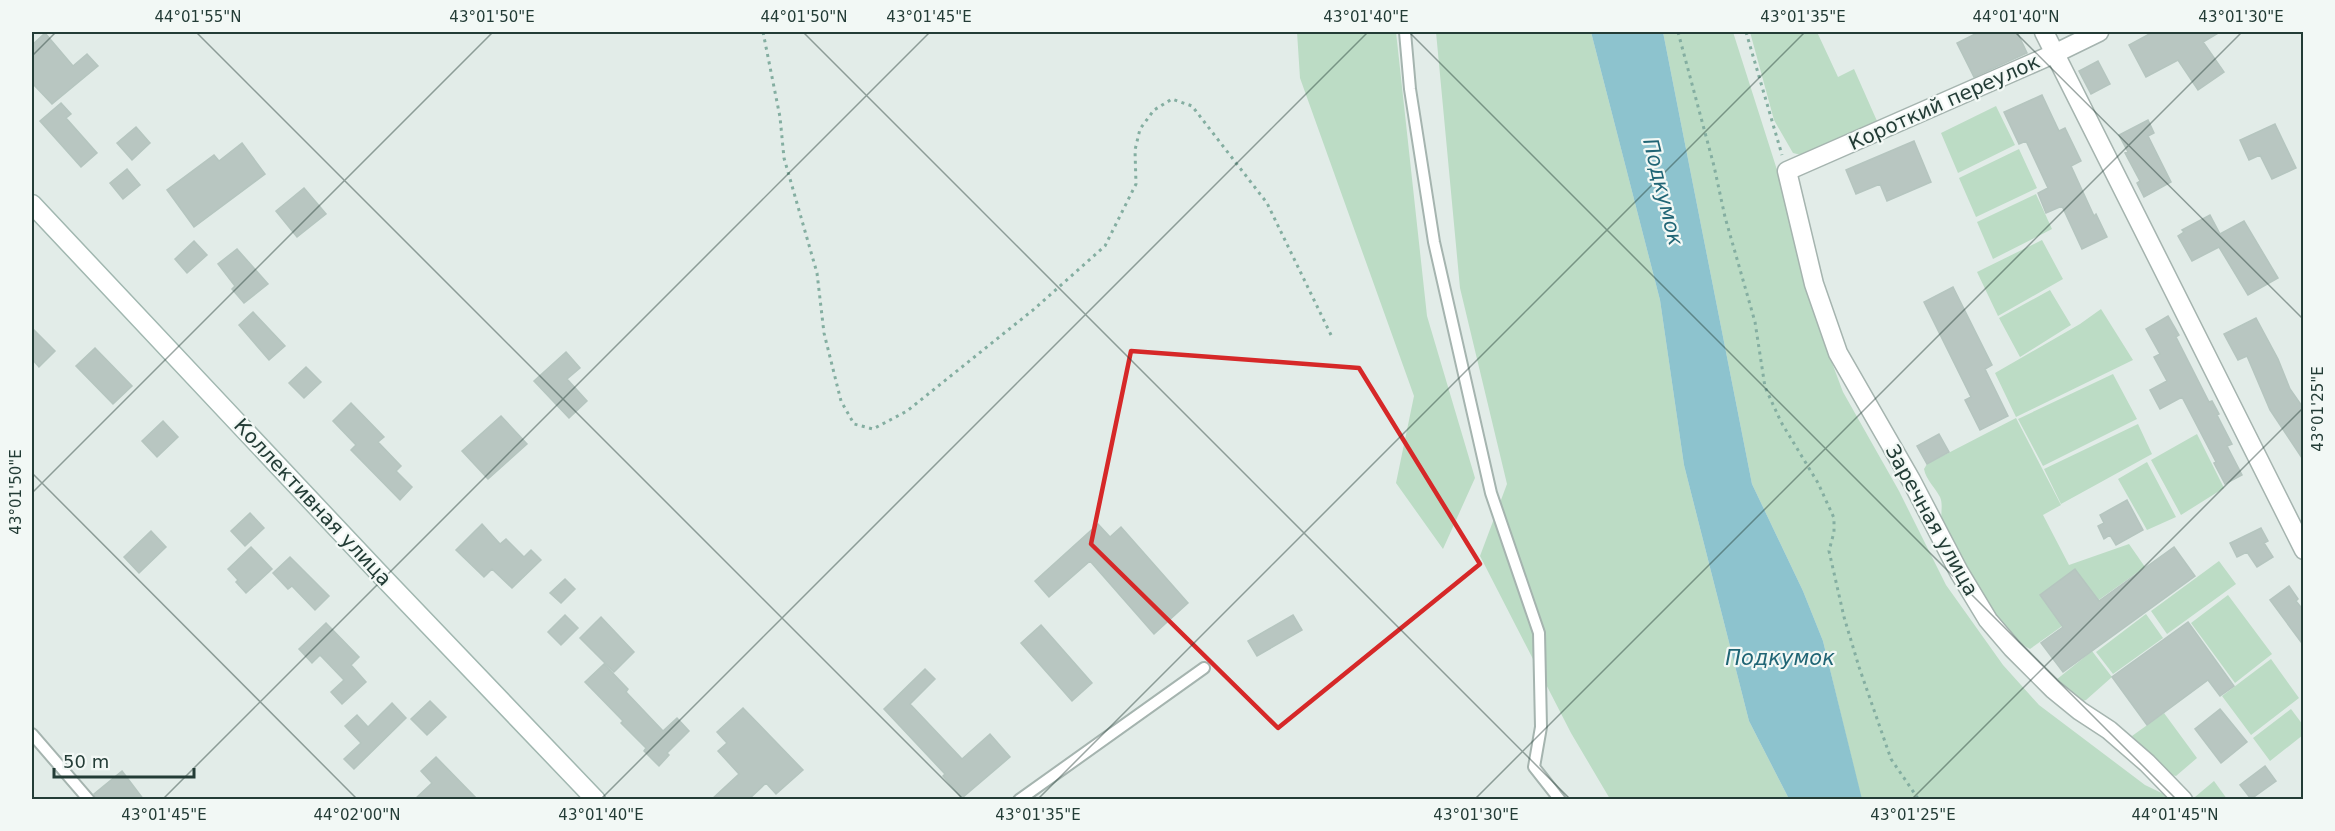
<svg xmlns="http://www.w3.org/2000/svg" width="2335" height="831" viewBox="0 0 2335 831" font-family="'DejaVu Sans',sans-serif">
<rect width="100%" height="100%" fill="#e2ece8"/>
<!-- green -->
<path fill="#bcdcc5" d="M1297,32H1396L1427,316L1475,478L1443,549L1396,483L1414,396L1300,78Z
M1436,32H1591L1660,300L1684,465L1749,721L1789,799H1610L1571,733L1480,556L1507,484L1460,288Z
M1663,32H1733L1778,173L1820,331L1843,392L1899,491L1946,585L2003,665L2039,705L2145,785L2174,799L1862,800L1861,797L1823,641L1803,591L1752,484Z
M1750,32H1817L1838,77L1854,69L1877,121L1857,135L1805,156L1793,153L1774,120Z
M1996,106L2015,145L1958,173L1941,133Z
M2019,149L2037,188L1976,217L1959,178Z
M2036,194L2052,229L1993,259L1977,222Z
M2042,240L2063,279L1998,316L1977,272Z
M2050,290L2071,325L2020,357L1999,318Z
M2101,309L2133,360L2016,417L1995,373L2080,324Z
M2113,374L2137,419L2043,466L2018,419Z
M2016,418L2061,505L2043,515L2069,565L2129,544L2145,567L2030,649C1999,633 1956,558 1943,525C1939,516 1944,506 1940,497C1935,487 1926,480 1924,469L1927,464Z
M2138,424L2152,454L2061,504L2044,469Z
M2197,434L2224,488L2181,515L2151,460Z
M2147,462L2176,517L2147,530L2118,479Z
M2219,561L2236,584L2167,634L2151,611Z
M2228,595L2272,654L2235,683L2191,623Z
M2146,614L2163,638L2113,674L2096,652Z
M2092,651L2112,677L2086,700L2080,702L2056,680Z
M2271,659L2299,698L2251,735L2222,696Z
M2291,709L2303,725V735L2270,761L2253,738Z
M2164,713L2197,758L2176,776L2168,774L2132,736Z
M2214,781L2227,799H2195V797Z"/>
<!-- water -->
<path fill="#8dc3ce" d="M1591,32H1663L1752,484L1803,591L1823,641L1862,799H1789L1749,721L1684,465L1660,300Z"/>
<!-- building -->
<path fill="#b8c6c1" stroke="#b5c5bf" stroke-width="1.5" d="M1979,32H2017L2027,53L1974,77L1957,43Z
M2153,32H2220L2203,42L2224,72L2198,90L2178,60L2146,77L2129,45Z
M45,33L73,66L87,54L98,66L52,104L32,83V45Z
M2098,61L2110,84L2091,94L2079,71Z
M2042,95L2059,131L2065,128L2081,161L2071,166L2094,216L2096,214L2107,237L2082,249L2062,206L2046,213L2038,193L2048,188L2026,141L2019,144L2004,112Z
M61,103L71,114L66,118L97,153L81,167L40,121Z
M2148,120L2154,133L2148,136L2171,182L2144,197L2137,183L2140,181L2125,153L2128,152L2119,135Z
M2275,124L2296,168L2272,179L2260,155L2249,160L2240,140Z
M136,127L150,143L132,160L117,143Z
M1914,141L1931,182L1887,201L1880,184L1856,194L1846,170Z
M242,143L265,174L194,227L167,190L214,155L219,161Z
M127,169L140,185L123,199L110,183Z
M304,188L326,214L297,237L276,211Z
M2210,215L2220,234L2244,221L2278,278L2248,295L2219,247L2192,261L2178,236L2184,232L2182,230Z
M194,241L207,255L187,273L175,259Z
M237,249L268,284L244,303L232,289L235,286L218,264Z
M1953,287L1992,365L1985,369L2008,416L1980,430L1965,400L1971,397L1924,302Z
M253,312L285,346L269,360L239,325Z
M2168,316L2179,335L2176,337L2209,402L2212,401L2219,414L2217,415L2232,444L2227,446L2242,475L2225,484L2214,463L2216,462L2182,397L2160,409L2150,390L2167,381L2154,357L2160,354L2146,329Z
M2256,318L2278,359L2290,389L2304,409V461L2270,410L2247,356L2238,360L2224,334Z
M32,328L55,351L39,367L32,359Z
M95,348L132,386L113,404L76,366Z
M566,352L580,368L567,379L587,401L569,418L534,381Z
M306,367L321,382L304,398L289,383Z
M351,403L384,437L378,442L401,466L396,471L412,487L400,500L351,450L356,445L333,421Z
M501,416L527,444L488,479L462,451Z
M163,421L178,437L157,457L142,441Z
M1939,434L1949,452L1927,464L1917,446Z
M2127,500L2143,530L2116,545L2110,535L2104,539L2098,526L2104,523L2100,515Z
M250,513L264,528L245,546L231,531Z
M482,524L500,544L506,539L524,557L531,550L541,560L512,588L492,569L484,577L456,550Z
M1098,524L1110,537L1121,527L1188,603L1154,634L1090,561L1049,597L1035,581Z
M2261,528L2268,541L2264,543L2273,557L2257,567L2247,552L2237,557L2230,543Z
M151,531L166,547L139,573L124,557Z
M251,547L272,569L246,593L236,582L238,580L228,569Z
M2174,547L2195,576L2063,672L2041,643L2063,627L2040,595L2075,569L2099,601Z
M290,557L329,596L315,610L292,586L288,589L273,573Z
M565,579L575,589L561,603L550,593Z
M2289,586L2298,599L2296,601L2304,611V646L2270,600Z
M565,615L578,628L561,645L548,632Z
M1293,615L1302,630L1257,656L1248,641Z
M601,617L634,652L614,672L580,638Z
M2188,622L2234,686L2220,696L2208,680L2147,725L2112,677Z
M326,623L359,657L351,665L366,682L342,704L331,692L344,680L320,655L312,663L299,649Z
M1041,625L1092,683L1072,701L1021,643Z
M604,664L628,689L626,692L663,731L677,718L689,731L667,753L669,755L659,766L644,751L646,748L621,723L623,721L585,682Z
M925,669L935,679L910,704L962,759L990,734L1010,757L962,798L943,776L945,774L884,709Z
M430,701L446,717L427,735L411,719Z
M392,703L406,718L354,769L344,759L361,743L345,726L357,715L368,727Z
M743,708L803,770L776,794L766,783L748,800H711L739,774L718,751L727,743L717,732Z
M2220,709L2247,742L2221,763L2195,729Z
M436,757L478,800H414L432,783L421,771Z
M2265,766L2276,781L2251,799L2240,785Z
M122,771L144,800H96L94,794Z"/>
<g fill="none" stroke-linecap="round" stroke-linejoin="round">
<!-- lane casing -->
<g stroke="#a5b4af" stroke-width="14">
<path id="lane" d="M1405,32L1410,89L1434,242L1491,493L1539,633L1541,727L1534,767L1560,800
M32,734L89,800
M1019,800L1204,668"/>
</g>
<!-- street casing -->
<g stroke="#a5b4af" stroke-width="21">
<path id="street" d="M2044,32L2304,550
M2099,32L2056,53L1787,171L1814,284L1838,353L1911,480L1959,572L1988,620L2012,648L2053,689L2080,711L2109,730L2147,763L2183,800"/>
</g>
<!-- secondary casing -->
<g stroke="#a1b7b0" stroke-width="21">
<path id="secondary" d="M32,204L378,572L596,800"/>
</g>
<!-- path -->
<path stroke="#84aea1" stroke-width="3" stroke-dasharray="3 4.5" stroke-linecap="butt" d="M763,32L780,117L784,158L817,273L824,333L841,401L854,424L873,429L907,411L1033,310L1105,246L1136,184L1135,150L1140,129L1154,110L1172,99L1192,106L1267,203L1332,337
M1678,32L1714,166L1725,217L1755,322L1765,387L1781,422L1818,483L1834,518V532L1829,551L1844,617L1859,667L1891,759L1919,800
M1746,32L1782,155"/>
<!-- lane -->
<use href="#lane" stroke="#fff" stroke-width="10"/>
<!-- street -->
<use href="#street" stroke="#fff" stroke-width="18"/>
<!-- secondary -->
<use href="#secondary" stroke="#fff" stroke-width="18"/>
</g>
<!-- marked area -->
<path fill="none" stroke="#d62828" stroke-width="4.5" stroke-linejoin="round" d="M1131,351L1359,368L1480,564L1278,728L1091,544Z"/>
<!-- ticks -->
<path fill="none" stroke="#233c36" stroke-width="1.5" stroke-opacity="0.45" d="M196,32L964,800M803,32L1571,800M1409,32L2177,800M2015,32L2304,320M32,56L56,32M32,473L358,800M32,493L493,32M162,800L930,32M600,800L1368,32M1037,800L1805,32M1474,800L2242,32M1911,800L2304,407"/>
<g text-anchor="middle" stroke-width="4.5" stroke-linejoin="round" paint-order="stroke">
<!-- street labels -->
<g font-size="20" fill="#233c36" stroke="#f2f8f5">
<text transform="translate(1944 102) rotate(-24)" y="7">Короткий переулок</text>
<text transform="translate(313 502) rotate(47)" y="7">Коллективная улица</text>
<text transform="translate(1932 520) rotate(61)" y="7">Заречная улица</text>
</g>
<!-- water labels -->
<g font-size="21" font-style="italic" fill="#206575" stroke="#f2f8f5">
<text transform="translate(1663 192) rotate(76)" y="7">Подкумок</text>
<text x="1780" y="665">Подкумок</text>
</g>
</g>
<!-- border -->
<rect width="2335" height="831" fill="none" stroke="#f2f8f5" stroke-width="66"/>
<!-- scale -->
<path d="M54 768v9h140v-9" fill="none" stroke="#233c36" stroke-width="3"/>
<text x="63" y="768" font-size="18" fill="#233c36" stroke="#f2f8f5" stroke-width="4.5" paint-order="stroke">50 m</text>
<rect x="33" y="33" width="2269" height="765" fill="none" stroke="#233c36" stroke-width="2"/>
<g font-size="15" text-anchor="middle" fill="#233c36">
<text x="198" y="22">44°01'55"N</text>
<text x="492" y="22">43°01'50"E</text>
<text x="804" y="22">44°01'50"N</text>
<text x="929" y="22">43°01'45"E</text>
<text x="1366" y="22">43°01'40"E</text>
<text x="1803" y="22">43°01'35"E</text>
<text x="2016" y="22">44°01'40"N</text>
<text x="2241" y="22">43°01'30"E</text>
<text transform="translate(2318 409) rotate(-90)" y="5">43°01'25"E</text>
<text transform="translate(16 492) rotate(-90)" y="5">43°01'50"E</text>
<text x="164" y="820">43°01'45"E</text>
<text x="357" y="820">44°02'00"N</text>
<text x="601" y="820">43°01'40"E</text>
<text x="1038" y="820">43°01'35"E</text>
<text x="1476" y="820">43°01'30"E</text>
<text x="1913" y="820">43°01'25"E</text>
<text x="2175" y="820">44°01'45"N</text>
</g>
</svg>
